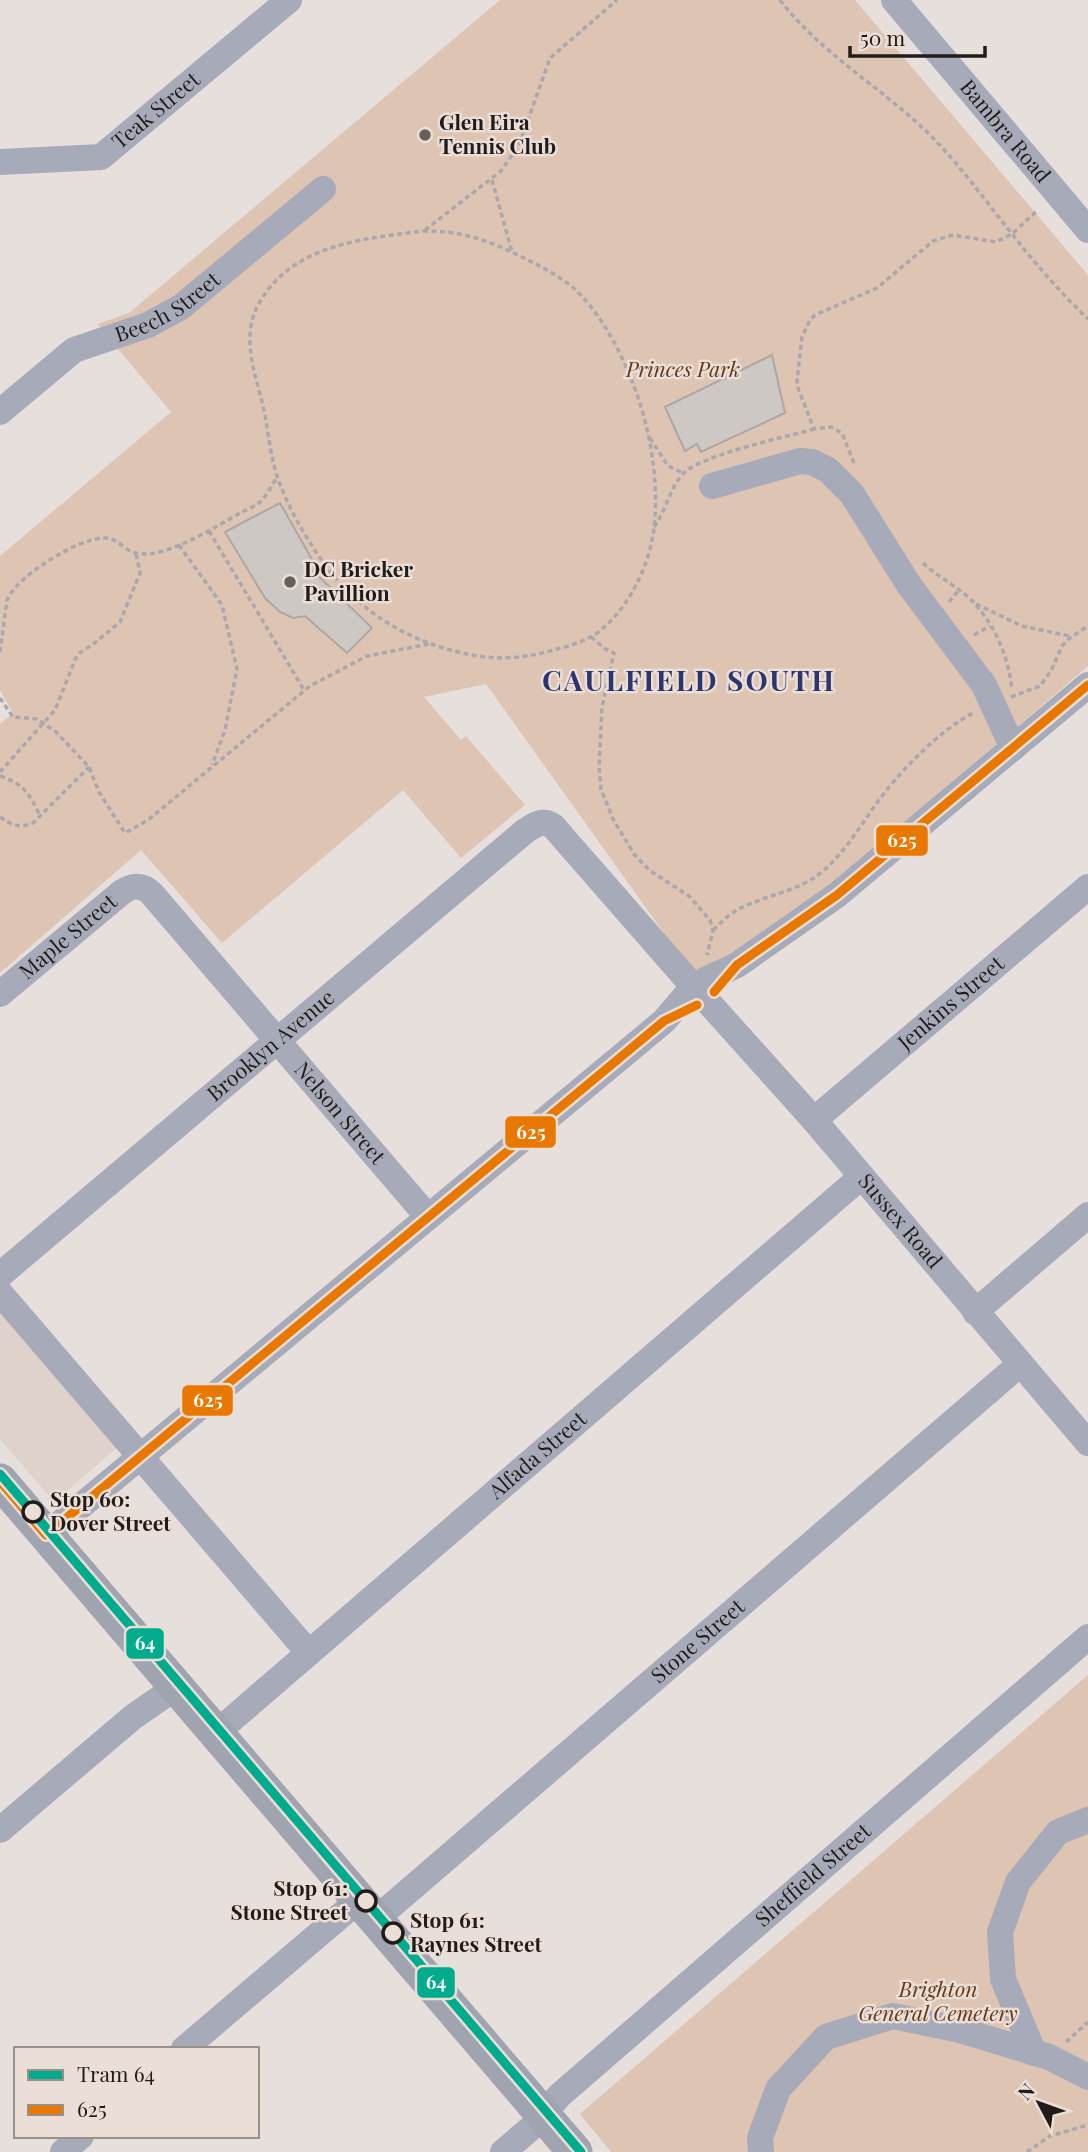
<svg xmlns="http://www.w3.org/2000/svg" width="1088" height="2152" viewBox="0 0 1088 2152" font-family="'Playfair Display',serif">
<rect width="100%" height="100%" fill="#e6dfdb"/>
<!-- built -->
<path fill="#dfd2ca" d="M0,1288L129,1437L60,1497L48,1495L0,1439Z"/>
<!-- green -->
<path fill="#dec4b2" d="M500,0H855L1088,275V666L831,886L784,920L702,971L695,970L684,961L486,684L424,697L461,740L466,736L525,805L461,858L403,790L222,943L141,850L0,973V724L13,713L0,690V556L171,412L97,324L129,313Z
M1088,1675V2152H611L580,2114Z"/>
<!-- building -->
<path fill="#cdc8c4" stroke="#ada7a4" stroke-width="2" d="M772,355L785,413L701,452L697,444L685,451L665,407Z
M280,503L314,563L308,566L372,628L347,653L305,616L293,618L280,612L265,598L225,532Z"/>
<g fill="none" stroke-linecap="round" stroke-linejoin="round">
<!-- path -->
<path stroke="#aaa8ad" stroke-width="3.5" stroke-dasharray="5 3.5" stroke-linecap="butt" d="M780,0C822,55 883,88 931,136C962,167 986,202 1013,235C1036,265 1061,293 1088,319
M492,180L512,252
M425,230L501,171L519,145L550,58L617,0
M423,231C457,230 488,240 518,255C536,264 554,273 570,285C608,317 636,381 647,429C654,460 658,496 654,528C650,566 626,614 594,635C583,642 569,646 557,649C514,662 482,660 440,647C395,632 357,607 328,569C308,542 288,508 277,476C269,451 268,424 261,398C255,375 247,350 251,326C253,313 259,302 267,291C303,243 369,238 423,231Z
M650,438L668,466L683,473
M854,463L842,433L831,427L814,429L798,388L797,381L802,337L810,320L815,315L877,288L933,241L953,235L996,242L1012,234L1038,210
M654,527C666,511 669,490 682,475C699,455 786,437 814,429
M209,531L304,690
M179,545L222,605L237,669L225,730L212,765
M923,563C939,578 961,588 975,604C997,629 1008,657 1012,689
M949,602L958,591
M976,604L1022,626L1070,636
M974,635L990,626
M591,637L605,649L614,653L602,707L599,767L601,789L613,819L634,854L649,870L689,896L710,920L713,930L707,955
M0,652L7,600C17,576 77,539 103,538C118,537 124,551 136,553C165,560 216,526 240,513C246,510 253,507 259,503C266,497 272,485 277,477
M1011,697L1040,686L1051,671L1062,646L1071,637L1088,626
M0,698L13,717L37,719L43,723L56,732L89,767L99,792L125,833L148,820L310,686L367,656L429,644
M0,772L55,710L77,655L96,642L120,622L140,573L136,553
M0,776C25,785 29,793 40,816
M0,817C12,825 19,829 33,823L89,767
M713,930C721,923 728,915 737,910C766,894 800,892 824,870C845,852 858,829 874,807C897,774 939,730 975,712
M1066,2042L1088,2022
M1027,2152L1050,2136L1088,2125"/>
<!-- minor -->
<g stroke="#a7aab8" stroke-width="26">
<path id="s1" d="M894,0L1088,230"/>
<path id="s2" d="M0,162L101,157L289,0"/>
<path id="s3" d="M0,412L74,350L148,325L181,307L323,189"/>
<path d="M712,486L800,461L812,462L828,470L852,494L909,585L984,685L1013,748"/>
<path d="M705,980L737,965L837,895L1088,685"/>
<path id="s4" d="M0,994L122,892C133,885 142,884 152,894L428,1217"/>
<path id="s5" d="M709,1003L814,1120L1088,1443"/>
<path id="s6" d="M814,1120L1088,887"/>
<path id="s7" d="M0,1275L524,832C534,825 542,819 553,826L691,984"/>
<path d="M0,1293L309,1653"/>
<path d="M975,1312L1088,1215"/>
<path d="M46,1535L664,1021L688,993"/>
<path id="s8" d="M216,1733L861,1177"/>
<path d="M0,1830L133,1717L176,1687"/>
<path id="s9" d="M376,1919L1020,1364"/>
<path d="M184,2049L359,1900"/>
<path d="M1034,2053L1003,1979L1000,1932L1018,1882L1058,1832L1088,1820"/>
<path d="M63,2152L81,2136"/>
<path id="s10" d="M503,2152L531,2128L560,2095L1088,1637"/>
<path d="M761,2152L760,2138L778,2089L826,2037L893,2016L960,2030L1049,2057L1088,2077"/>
</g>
<!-- major -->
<path stroke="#a0a3b0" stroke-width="35" d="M0,1481L575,2152"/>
<!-- bus-1 casing -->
<g stroke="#ebded6" stroke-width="14">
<path id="bus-1" d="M714,992L737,965L837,895L1088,685
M0,1481L46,1535
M46,1535L664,1021L697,1005"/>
</g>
<!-- bus-1 -->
<use href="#bus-1" stroke="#e97802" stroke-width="9"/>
<!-- tram-1 casing -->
<g stroke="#ebded6" stroke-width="14">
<path id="tram-1" d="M0,1474L581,2152"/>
</g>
<!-- tram-1 -->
<use href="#tram-1" stroke="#00ab8e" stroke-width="9"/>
</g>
<!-- markers -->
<g fill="#66605d" stroke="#ebded6" stroke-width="2.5">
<circle cx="425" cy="135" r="7"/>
<circle cx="290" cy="582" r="7"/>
</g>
<g fill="#ebded6" stroke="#211c19" stroke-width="3.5">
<circle cx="33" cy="1512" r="10"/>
<circle cx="366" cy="1901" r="10"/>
<circle cx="393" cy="1933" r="10"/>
</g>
<g text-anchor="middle" stroke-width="5" stroke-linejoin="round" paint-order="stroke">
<!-- street labels -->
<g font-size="21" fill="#211c19" stroke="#ebded6">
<text dy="7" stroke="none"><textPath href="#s2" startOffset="173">Teak Street</textPath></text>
<text dy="7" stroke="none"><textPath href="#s1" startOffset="172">Bambra Road</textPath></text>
<text dy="7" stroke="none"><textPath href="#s3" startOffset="200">Beech Street</textPath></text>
<text dy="7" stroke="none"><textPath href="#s4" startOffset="89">Maple Street</textPath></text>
<text dy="7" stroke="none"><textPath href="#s6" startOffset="180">Jenkins Street</textPath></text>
<text dy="7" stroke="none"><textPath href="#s7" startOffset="355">Brooklyn Avenue</textPath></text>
<text dy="7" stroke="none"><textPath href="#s4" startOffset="481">Nelson Street</textPath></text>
<text dy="7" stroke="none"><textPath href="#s5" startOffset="290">Sussex Road</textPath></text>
<text dy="7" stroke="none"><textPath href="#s8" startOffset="425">Alfada Street</textPath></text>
<text dy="7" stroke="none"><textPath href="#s9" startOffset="425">Stone Street</textPath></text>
<text dy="7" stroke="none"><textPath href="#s10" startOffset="416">Sheffield Street</textPath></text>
</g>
<!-- poi labels -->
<g font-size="21" font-weight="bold" fill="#211c19" stroke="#ebded6" text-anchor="start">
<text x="439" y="130">Glen Eira<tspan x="439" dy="24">Tennis Club</tspan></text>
<text x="304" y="577">DC Bricker<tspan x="304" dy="24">Pavillion</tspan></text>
</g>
<!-- park labels -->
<g font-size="21" font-style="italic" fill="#643917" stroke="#ebded6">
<text x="683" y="377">Princes Park</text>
<text x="938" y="1997">Brighton<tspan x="938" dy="24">General Cemetery</tspan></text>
</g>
<!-- stop labels -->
<g font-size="21" font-weight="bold" fill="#211c19" stroke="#ebded6" text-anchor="start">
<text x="50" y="1507">Stop 60:<tspan x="50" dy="24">Dover Street</tspan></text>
<text x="348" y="1896" text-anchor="end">Stop 61:<tspan x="348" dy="24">Stone Street</tspan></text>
<text x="410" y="1928">Stop 61:<tspan x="410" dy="24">Raynes Street</tspan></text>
</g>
<!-- district labels -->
<g font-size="28" font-weight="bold" letter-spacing="2" fill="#2b3670" stroke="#ebded6">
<text x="689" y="691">CAULFIELD SOUTH</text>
</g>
</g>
<g stroke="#ebded6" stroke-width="2.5">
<rect x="875" y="824" width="54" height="33" rx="7" fill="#e97802"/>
<rect x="504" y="1115" width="53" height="34" rx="7" fill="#e97802"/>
<rect x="181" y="1384" width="53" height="33" rx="7" fill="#e97802"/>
<rect x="125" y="1627" width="40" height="33" rx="7" fill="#00ab8e"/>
<rect x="416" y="1966" width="40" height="33" rx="7" fill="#00ab8e"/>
</g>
<g font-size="19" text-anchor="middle" font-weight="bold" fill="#fff">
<text x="902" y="847">625</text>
<text x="531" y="1139">625</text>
<text x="208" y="1407">625</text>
<text x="145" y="1650">64</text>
<text x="436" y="1989">64</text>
</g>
<!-- legend -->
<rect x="14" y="2047" width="245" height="91" fill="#ebded6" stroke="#9a908a" stroke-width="2"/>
<rect x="28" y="2070" width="35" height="10" fill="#00ab8e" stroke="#9a908a" stroke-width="2"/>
<text x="77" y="2082" font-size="21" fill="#211c19">Tram 64</text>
<rect x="28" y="2105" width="35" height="10" fill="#e97802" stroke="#9a908a" stroke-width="2"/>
<text x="77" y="2117" font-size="21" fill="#211c19">625</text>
<!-- north arrow -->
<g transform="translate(1039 2103) rotate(311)" stroke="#ebded6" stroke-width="5" paint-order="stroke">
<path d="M0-5L12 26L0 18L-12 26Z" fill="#211c19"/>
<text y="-10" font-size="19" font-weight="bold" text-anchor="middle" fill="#211c19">N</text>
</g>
<!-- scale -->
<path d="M850 46v10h135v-10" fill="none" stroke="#211c19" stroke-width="3.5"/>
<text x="860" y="46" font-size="21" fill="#211c19" stroke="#ebded6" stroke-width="5" paint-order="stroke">50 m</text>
</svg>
